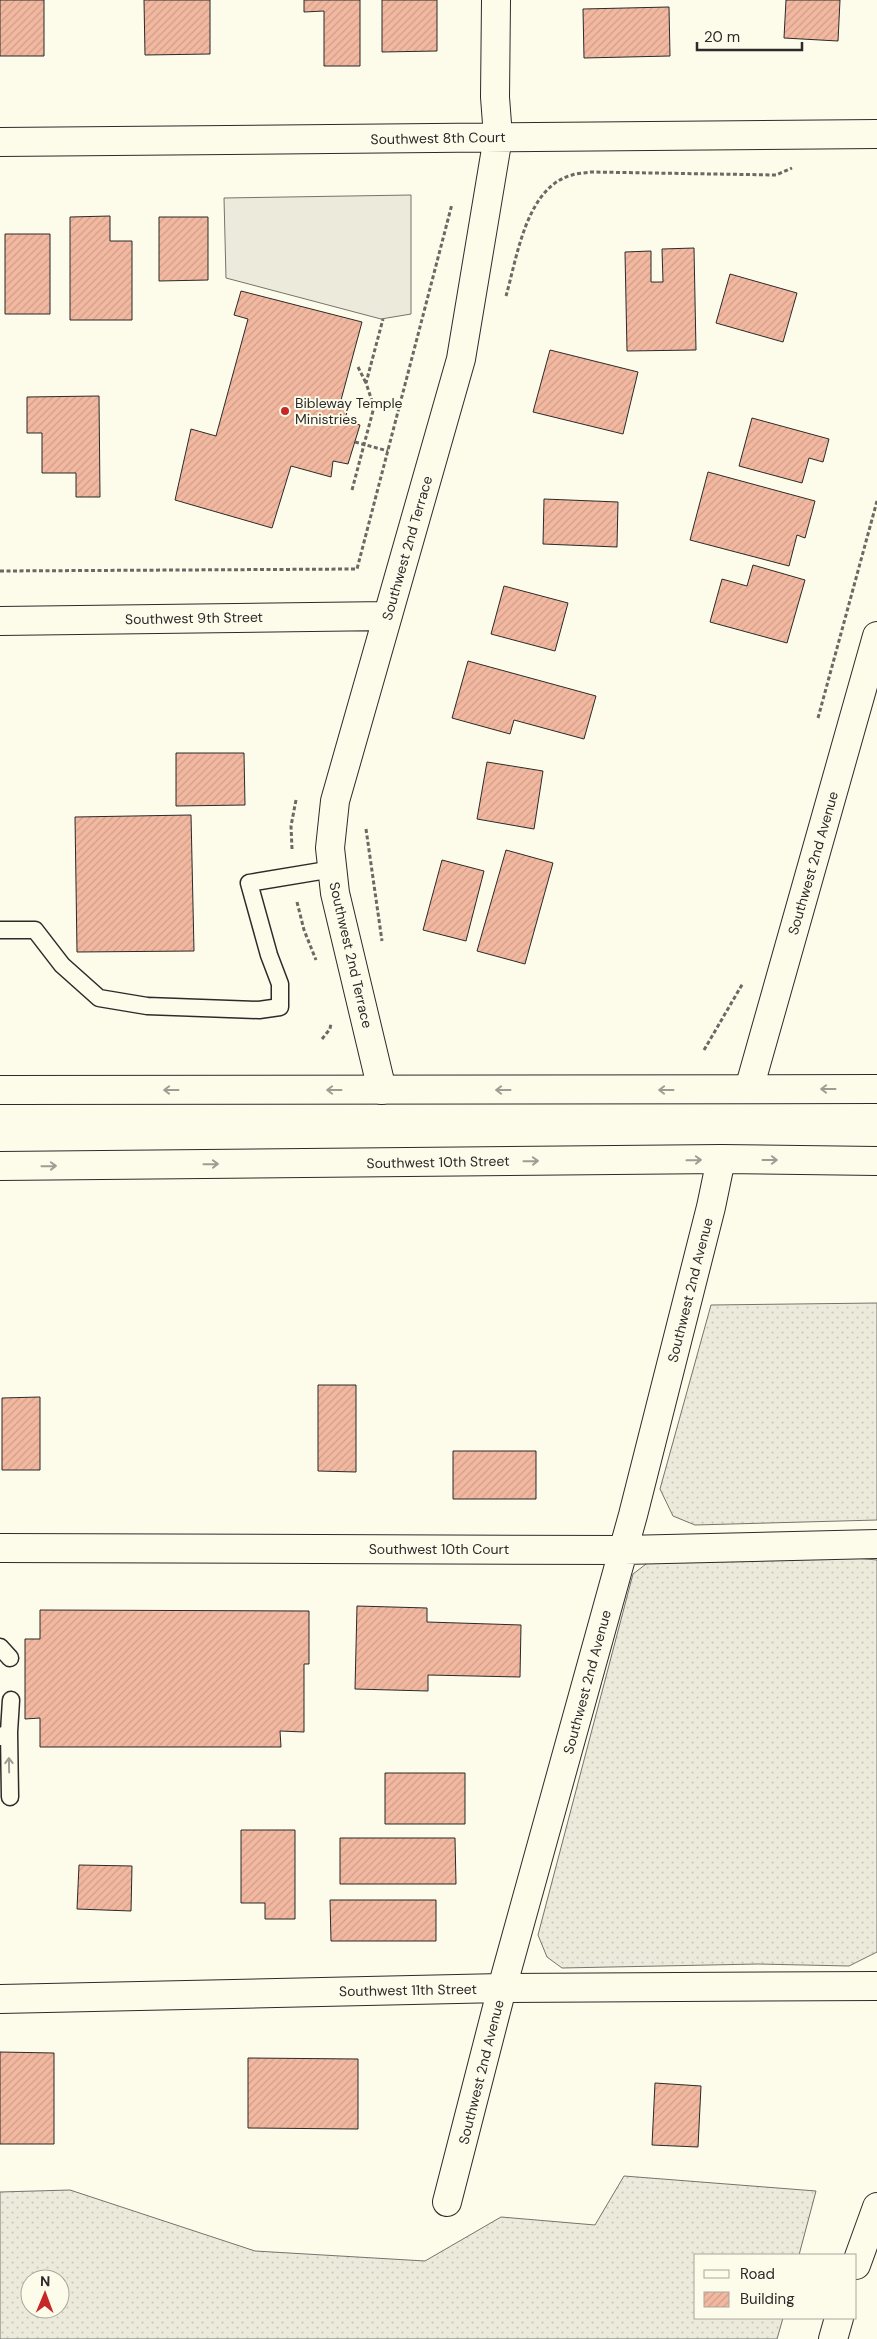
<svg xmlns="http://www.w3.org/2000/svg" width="877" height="2339" viewBox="0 0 877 2339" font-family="'DM Sans',sans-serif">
<defs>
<pattern id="grass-dots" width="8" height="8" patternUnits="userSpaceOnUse" patternTransform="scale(1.25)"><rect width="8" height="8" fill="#ecebdb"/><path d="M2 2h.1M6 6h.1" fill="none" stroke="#cbcabc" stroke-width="1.8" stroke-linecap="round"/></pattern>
<pattern id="building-hatch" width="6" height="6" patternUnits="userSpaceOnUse" patternTransform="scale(1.25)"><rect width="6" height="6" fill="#f2b8a0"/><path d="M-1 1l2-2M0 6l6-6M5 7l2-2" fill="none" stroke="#d09e8a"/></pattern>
</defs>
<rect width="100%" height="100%" fill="#fdfbea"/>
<!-- grass -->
<path fill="url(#grass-dots)" stroke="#74746e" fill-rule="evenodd" d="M877,1303V1520L695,1525L673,1516L660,1489L711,1305Z
M856,1558L877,1560V1952L849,1966L758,1964L562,1968L547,1957L538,1935L633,1574L650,1561Z
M624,2176L816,2191L799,2255H696V2318H783L777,2339H0V2192L70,2190L255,2251L425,2261L501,2217L595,2225ZM30,2279H60V2309H30Z"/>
<!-- parking -->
<path fill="#eceadb" stroke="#74746e" d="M411,195V314L381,319L226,278L224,198Z"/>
<!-- building -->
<path fill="url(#building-hatch)" stroke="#2b2b2b" d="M0,0H44V56H0Z
M144,0H210V54L145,55Z
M304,0H360V66H324V11L304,12Z
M382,0H437V51L382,52Z
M786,0H840L838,41L784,38Z
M669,7L670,56L584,58L583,9Z
M110,216V241H132V320H70V217Z
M159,217H208V280L159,281Z
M5,234H50V314H5Z
M694,248L696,350L627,351L625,252L651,251V282H663L662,249Z
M730,274L797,293L783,342L716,323Z
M241,291L362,322L341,400L349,402L345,421L360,425L348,464L333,461L331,477L291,466L272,528L175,500L191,429L216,436L248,319L234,315Z
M550,350L638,372L623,434L533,412Z
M99,396L100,497H76V473H42V433H27V397Z
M752,418L829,439L823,462L809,458L802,483L739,466Z
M708,472L815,501L805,538L797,535L789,566L690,540Z
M544,499L618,502L617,547L543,544Z
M753,565L805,580L787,643L710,622L722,579L747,586Z
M504,586L568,603L555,651L491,634Z
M468,661L596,696L584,739L514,720L510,734L452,718Z
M176,753H244L245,805L176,806Z
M487,762L543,771L534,829L477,819Z
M191,815L194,951L77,952L75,817Z
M506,850L553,863L525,964L477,951Z
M442,860L484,871L466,941L423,930Z
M318,1385H356V1472L318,1471Z
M40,1397V1470H2V1398Z
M453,1451H536V1499H453Z
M357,1606L427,1608V1622L521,1625L520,1677L428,1675V1691L355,1689Z
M40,1610L309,1611V1664H304V1732L280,1731L281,1747H40V1718L25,1719V1639H40Z
M385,1773H465V1824H385Z
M241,1830H295V1919H265V1903H241Z
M340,1838H455L456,1884H340Z
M79,1865L132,1866L131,1911L77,1909Z
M330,1900H436V1941H331Z
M0,2052L54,2053V2144H0Z
M248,2058L358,2059V2129L248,2128Z
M655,2083L701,2086L698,2147L652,2145Z"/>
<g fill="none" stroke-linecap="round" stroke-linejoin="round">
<!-- lane casing -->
<g stroke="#2b2b2b" stroke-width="19">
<path id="lane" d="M0,930H35L62,965L99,998L147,1006L259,1010L280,1007V984L269,955L249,883L333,869
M0,1647L10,1658
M9,1732L10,1797
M0,1737L9,1732L11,1700"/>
</g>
<!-- street casing -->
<g stroke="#2b2b2b" stroke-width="30">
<path id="street" d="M0,142L877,134
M0,621L387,616
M749,1089L877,636
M382,1090L335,893L330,848L335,801L461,359L498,137L495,97L496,0
M0,1548L624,1550L877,1544
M0,1999L502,1988L877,1986
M447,2202L502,1988L633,1515L711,1207L721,1159"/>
</g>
<!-- secondary casing -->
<g stroke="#2b2b2b" stroke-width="30">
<path id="secondary" d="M856,2265L877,2207
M833,2339L839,2318"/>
</g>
<!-- primary casing -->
<g stroke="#2b2b2b" stroke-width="30">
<path id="primary" d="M0,1090L877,1089
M0,1166L721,1159L877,1161"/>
</g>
<!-- path -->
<path stroke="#6a6964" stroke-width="3" stroke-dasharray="4 2.5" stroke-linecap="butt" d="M506,296C517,258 526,187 572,175C578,173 585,173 591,172L776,175L792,168
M358,367L366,383
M355,442L388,451
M352,490L374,407L366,383L383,319
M0,571L357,569L452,204
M818,718L877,501
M366,829L382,941
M292,849L291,826L296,800
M297,902L304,930L316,960
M322,1039L330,1029L331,1023
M704,1050L743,983"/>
<!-- lane -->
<use href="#lane" stroke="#fdfbea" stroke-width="16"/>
<!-- street -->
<use href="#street" stroke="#fdfbea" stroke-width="28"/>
<!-- secondary -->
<use href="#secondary" stroke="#fdfbea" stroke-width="28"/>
<!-- primary -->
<use href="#primary" stroke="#fdfbea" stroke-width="28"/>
</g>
<!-- one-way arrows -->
<defs><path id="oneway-shaft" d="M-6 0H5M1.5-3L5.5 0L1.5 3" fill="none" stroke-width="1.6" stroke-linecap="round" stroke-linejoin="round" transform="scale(1.25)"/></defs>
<g stroke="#9e9d94">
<use href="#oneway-shaft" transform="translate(828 1089) rotate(180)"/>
<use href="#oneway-shaft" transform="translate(171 1090) rotate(180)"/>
<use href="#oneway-shaft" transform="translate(334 1090) rotate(180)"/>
<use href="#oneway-shaft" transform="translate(503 1090) rotate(180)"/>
<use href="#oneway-shaft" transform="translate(666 1090) rotate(180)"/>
<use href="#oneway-shaft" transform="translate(694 1160) rotate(-1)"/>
<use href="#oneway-shaft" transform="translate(770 1160)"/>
<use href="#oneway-shaft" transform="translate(531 1161) rotate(-1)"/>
<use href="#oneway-shaft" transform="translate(211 1164) rotate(-1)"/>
<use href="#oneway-shaft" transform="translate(49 1166) rotate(-1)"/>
<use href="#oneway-shaft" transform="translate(9 1765) rotate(-91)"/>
</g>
<!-- markers -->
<circle fill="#c62828" stroke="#fdfbea" stroke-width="2" cx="285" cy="411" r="5"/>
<g text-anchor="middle" stroke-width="4" stroke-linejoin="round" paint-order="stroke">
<!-- street labels -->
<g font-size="14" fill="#2b2b2b" stroke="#fdfbea">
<text transform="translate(438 138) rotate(-1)" y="5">Southwest 8th Court</text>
<text transform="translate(407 548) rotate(-74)" y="5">Southwest 2nd Terrace</text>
<text transform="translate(194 618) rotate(-1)" y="5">Southwest 9th Street</text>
<text transform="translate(813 863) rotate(-74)" y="5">Southwest 2nd Avenue</text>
<text transform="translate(351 955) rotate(77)" y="5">Southwest 2nd Terrace</text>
<text transform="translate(438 1162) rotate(-1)" y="5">Southwest 10th Street</text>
<text transform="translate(690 1290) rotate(-76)" y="5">Southwest 2nd Avenue</text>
<text x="439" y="1554">Southwest 10th Court</text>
<text transform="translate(587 1682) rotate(-75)" y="5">Southwest 2nd Avenue</text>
<text transform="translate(408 1990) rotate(-1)" y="5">Southwest 11th Street</text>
<text transform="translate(481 2072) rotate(-76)" y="5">Southwest 2nd Avenue</text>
</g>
<!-- poi labels -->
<g font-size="14" fill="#2b2b2b" stroke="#fdfbea" text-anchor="start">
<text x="295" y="408">Bibleway Temple<tspan x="295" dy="16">Ministries</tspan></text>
</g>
</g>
<!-- legend -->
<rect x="694" y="2254" width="162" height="65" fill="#fdfbea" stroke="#a9a89e"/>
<rect x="704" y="2270" width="25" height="8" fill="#fdfbea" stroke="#a9a89e"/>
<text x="740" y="2279" font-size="15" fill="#2b2b2b">Road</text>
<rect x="704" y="2292" width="25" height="15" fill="url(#building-hatch)" stroke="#a9a89e"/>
<text x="740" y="2304" font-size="15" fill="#2b2b2b">Building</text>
<!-- north arrow -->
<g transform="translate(45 2294) rotate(1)"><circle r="24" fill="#fdfbea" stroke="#a9a89e"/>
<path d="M0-4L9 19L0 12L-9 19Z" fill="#c62828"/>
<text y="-8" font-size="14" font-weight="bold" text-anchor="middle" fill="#2b2b2b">N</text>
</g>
<!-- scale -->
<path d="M697 42v8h105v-8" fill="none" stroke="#2b2b2b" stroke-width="2.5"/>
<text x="704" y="42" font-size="15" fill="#2b2b2b" stroke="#fdfbea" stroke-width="4" paint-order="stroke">20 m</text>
</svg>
